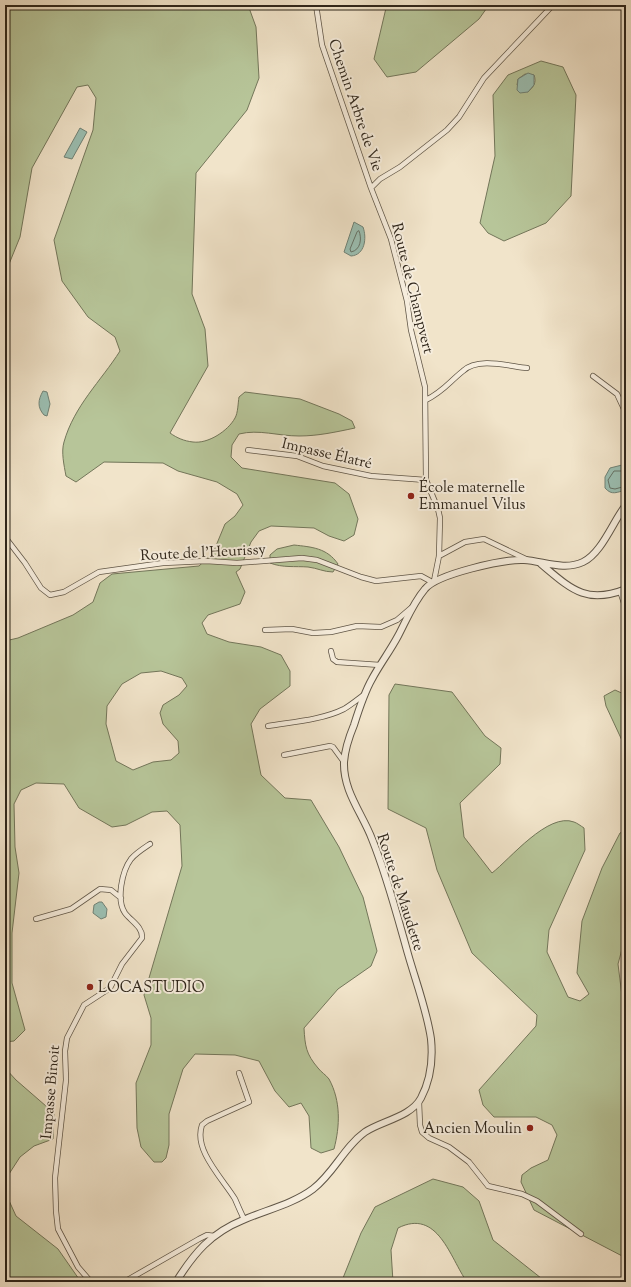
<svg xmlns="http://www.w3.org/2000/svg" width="631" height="1287" viewBox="0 0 631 1287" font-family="'Sorts Mill Goudy',serif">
<rect width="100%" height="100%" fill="#f1e4ca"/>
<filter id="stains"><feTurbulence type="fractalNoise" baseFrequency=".005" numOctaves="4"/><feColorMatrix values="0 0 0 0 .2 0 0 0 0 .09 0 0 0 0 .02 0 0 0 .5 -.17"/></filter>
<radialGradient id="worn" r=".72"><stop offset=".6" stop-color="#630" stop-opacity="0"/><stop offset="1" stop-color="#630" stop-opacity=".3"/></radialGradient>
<!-- green -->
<path fill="#b7c599" stroke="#73765a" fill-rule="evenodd" d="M5,5H248L256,27L259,78L247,110L196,173L192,294L205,329L208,366L170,433C177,438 184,441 193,442C208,444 228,431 235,418C238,413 238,403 239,397L245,392L300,399L339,414L352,421L355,428C336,432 318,436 299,436C278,436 259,429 239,434L232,445L231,457L242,468L335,483L349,494L358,519L354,535L344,541L329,536L314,528L271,526L259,531L251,542L240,569L236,572L245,592L240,604L208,615L202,623L207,634L229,642L261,647L281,655L290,671V686L260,709L251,724L261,775L285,798L311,800L339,847L363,897L377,951L371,966L338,989L304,1028C305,1046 306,1054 318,1068C321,1072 326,1075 329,1079C341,1101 340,1126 334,1149L321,1153L311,1148L309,1116L301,1103L289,1107L275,1091L259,1061L235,1055L195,1054L183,1069L169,1114V1145L166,1158L162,1162H154L141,1147L137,1128L136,1083L151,1045V1018L144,995L182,866L180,825L167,811L152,812L126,825L112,827L79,808L64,784L36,783L21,790L14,804L15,847L19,873L12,933V983L25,1030L14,1041L5,1042V641L18,638L73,615L93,602L100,583L112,574L199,566L213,553L225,524L235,516L243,505L237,494L217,482L178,471L163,463L104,462L76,482L66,476C64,465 61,452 64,442C74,406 101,381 120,351L115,337L88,317L62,281L54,240L93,130L96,98L88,85L77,87L32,168L20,237L5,274ZM161,671L182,678L187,686L179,695L163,705L160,713L163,724L178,741L179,753L171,760L153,762L133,770L116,761L106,724L107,706L122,684L141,673Z
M389,5H489L479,19L416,72L387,77L374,59L386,8Z
M541,61L563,67L576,95L571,196L546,223L504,241L488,233L480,223L495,156L493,95L508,75ZM525,74L534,75C537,83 533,87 528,92L517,85L518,79Z
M294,545C312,547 327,548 338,564L333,572C324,572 317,568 308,567C295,566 283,568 270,563V555L277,549Z
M395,684L452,692L485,736L501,748L500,764L460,803L464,837L492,873C510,859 548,812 574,822C577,823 581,826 584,828L585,850L549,930L547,952L568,997L580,1001L589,994L577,973L582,921L602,868L620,833L626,830V934L618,964L626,1028V1258L534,1210L521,1182L522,1175L531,1168L548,1160L557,1135L552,1125L536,1117H494L483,1105L479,1090L536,1026L537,1015L472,953L437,870L426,828L388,809L389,695Z
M615,690L626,695V749L606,706L604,696Z
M5,1068L16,1080L54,1113L53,1139L34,1146L20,1157L9,1174L6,1194L16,1216L58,1249L81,1282H5Z
M433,1179L463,1187L479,1201L493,1240L546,1282H467C450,1258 438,1208 398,1228L391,1250L393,1282H345L343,1278L361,1233L375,1207Z"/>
<!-- water -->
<path fill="#9bbfb2" stroke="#708276" d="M528,73L534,75V85L528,92L520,93L517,90L518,79Z
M80,128L87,132L72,159L64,157Z
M354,222L363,227C367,238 365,255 351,256L344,252Z
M43,391L47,392L50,404L47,416L44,415C37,407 38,400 43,391Z
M622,465L626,468V490C617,492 612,496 605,488V477L610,468Z
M99,902H102L107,909L106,917L101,919L93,913L94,905Z"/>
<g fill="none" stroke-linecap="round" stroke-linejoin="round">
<!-- shore -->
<path stroke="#657266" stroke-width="1" d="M359,231C362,238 361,250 351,252L350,249L357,232Z
M626,471H614L608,480L610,488L615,489L626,486"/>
<!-- minor casing -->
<g stroke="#605647" stroke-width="6">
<path id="minor" d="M316,5L322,45L371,188
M593,376L617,394L624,409L626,419
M426,400C444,391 448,383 463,371C478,357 508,366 527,368
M248,450L297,456L323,466L371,476L426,480
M5,537L25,563L41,588L50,595L64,592L99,572L163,563L206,561L237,563L302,558L317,560L361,577L376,581L421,576L432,582
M439,556L465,542L484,539L528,560
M434,581L439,556L440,518L438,509L426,480L425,387L411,330L407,301L391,239L371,188L380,179L400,167L447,130L459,117L484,78L553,5
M620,591L626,609
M265,630L292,629L313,633L331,632L357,626L381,627L397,620L411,608
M331,651L333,659L337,662L380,665
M268,726C292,722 322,720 344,709C351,705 358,699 365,694
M284,755L330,746L333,747L344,762
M36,919L71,909L100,889L111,890L121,898
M239,1073L249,1102L207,1121L202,1125C193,1150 223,1179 235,1199C238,1206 241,1213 244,1219
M419,1102L420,1125L422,1132L429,1138L449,1147L469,1162L488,1186L522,1194L537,1201L581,1234
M91,1282L78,1267L58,1229L56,1211L55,1178L66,1080L65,1051L67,1038L84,1005L110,988L122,964L142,938C143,927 131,921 125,913C116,900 122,871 131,859C136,853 144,848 150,844
M124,1282L199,1239L207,1235L214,1236"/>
</g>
<!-- tertiary casing -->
<g stroke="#605647" stroke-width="8">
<path id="tertiary" d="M541,564C571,589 586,605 626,589
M176,1282C194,1253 211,1233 243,1220C266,1210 293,1204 313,1189C334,1173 344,1147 365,1132C381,1121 411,1117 421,1098C430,1081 433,1059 431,1039C427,1011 416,982 408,954C397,915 387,876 372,839C362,813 343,791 344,762C345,749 349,737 354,725C359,709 364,693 372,679C380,664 390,651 398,636C406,621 413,603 425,589C437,574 504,559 524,560C543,561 564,571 583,562C602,553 613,521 626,505"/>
</g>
<!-- minor -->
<use href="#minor" stroke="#f6eddd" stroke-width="4.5"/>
<!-- tertiary -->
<use href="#tertiary" stroke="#f6eddd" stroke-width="6"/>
</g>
<!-- markers -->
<g fill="#8f2418" stroke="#f6eddd" stroke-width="1.5">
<circle cx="411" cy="496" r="4"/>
<circle cx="90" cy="987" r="4"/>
<circle cx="530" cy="1128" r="4"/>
</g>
<g text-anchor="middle" stroke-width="4" stroke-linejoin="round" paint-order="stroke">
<!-- street labels -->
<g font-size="15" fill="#2f261b" stroke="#f6eddd">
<text transform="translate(356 105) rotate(71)" y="5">Chemin Arbre de Vie</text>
<text transform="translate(413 288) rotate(76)" y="5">Route de Champvert</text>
<text transform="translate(327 453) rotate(13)" y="5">Impasse Élatré</text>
<text transform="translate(203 552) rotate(-3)" y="5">Route de l'Heurissy</text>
<text transform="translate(401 892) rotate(72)" y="5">Route de Maudette</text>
<text transform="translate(50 1092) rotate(-85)" y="5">Impasse Binoit</text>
</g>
<!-- poi labels -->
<g font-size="15" fill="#2f261b" stroke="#f6eddd" text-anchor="start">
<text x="419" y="492">École maternelle<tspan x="419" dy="17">Emmanuel Vilus</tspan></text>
<text x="98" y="992">LOCASTUDIO</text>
<text x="522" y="1133" text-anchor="end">Ancien Moulin</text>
</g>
</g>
<!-- margin -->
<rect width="631" height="1287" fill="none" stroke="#f1e4ca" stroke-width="20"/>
<rect x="6" y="6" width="619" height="1275" fill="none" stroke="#2f261b" stroke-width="2"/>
<rect x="10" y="10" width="611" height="1267" fill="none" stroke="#2f261b"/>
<rect width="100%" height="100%" filter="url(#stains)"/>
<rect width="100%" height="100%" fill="url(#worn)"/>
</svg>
